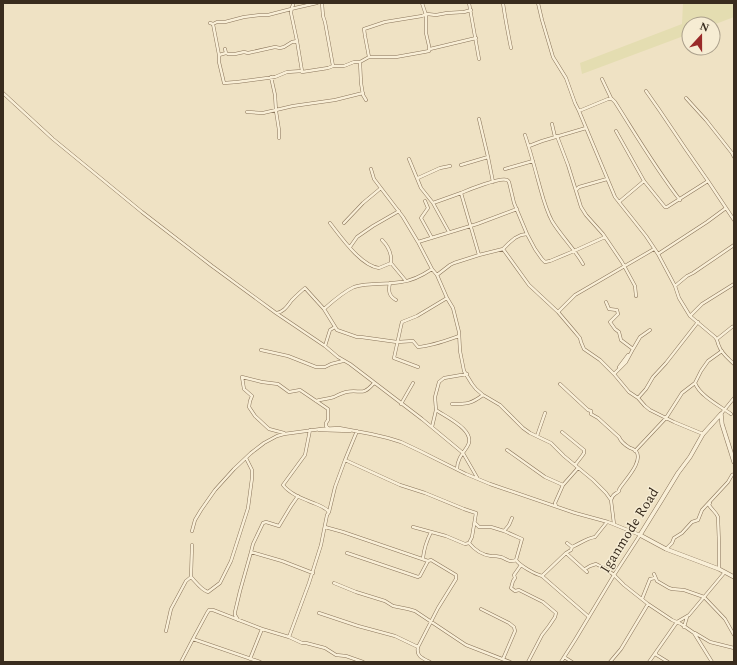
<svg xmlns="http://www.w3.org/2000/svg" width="737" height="665" viewBox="0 0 737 665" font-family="Spectral,serif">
<rect width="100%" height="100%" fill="#efe2c4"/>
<!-- farmland -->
<path fill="#e4ddb1" d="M683,3H734V17L713,25V24H689V34L582,74L580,63L682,24Z"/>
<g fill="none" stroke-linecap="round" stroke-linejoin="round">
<!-- minor casing -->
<g stroke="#89745a" stroke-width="3.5">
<path id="minor" d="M322,3L323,16L325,22L333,66
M469,3L479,59
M503,3C505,18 508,33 511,48
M538,3L542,20L553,57L566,78L575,103L579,111L615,197L646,236L658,254L675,286L679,298L690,316L715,337C718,340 717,342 719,346C721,353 729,359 734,364
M210,23L213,24L217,22H225L244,17L260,15H268L295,8L317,3
M213,24L219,55
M297,41L302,71
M225,49L226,53L228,54H235L244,52L248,53L275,47L280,48L284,47L292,42L297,41L291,13L292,7L293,5V3
M429,51L430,49L476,38
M226,53L219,55V62L224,83L237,82L275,77L287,72L302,71V72L328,68L333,66H344L354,62H360L369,57H396L424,52L429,51V46L426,33V15L422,3
M369,57L365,36L364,29L385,22L422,16L427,14L436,15L447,13L464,12L471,10
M360,62L361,83L363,95L366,100
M271,77L275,95L276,111L279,130V138
M602,79L611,98
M646,91L660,111L685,148L708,181L734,220
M3,93L53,139L142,212L212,266L276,313L325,346L338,357L350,364L422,419L463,453L478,479
M686,98L706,120L732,153L734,157
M579,111L608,99H612L615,102C636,135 656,169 680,200
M247,112L263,113L293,106L335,100L363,93
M479,119L488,157L493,182
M552,124L555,137
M616,131L644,181L665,207H667L708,181
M525,135C530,150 534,165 538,180C542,194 545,208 552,221C561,236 574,248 583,264
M557,136L568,165L581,207L586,215L603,234L622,262L635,286L636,296
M529,146L542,141L586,128
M409,159L421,188L433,203
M461,165L488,157
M371,169L374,179L403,217L418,242L477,224L517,209
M505,169L533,161
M418,178L440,168L450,166
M576,190L579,187L607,179
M425,201L428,208L421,218L432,238
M619,202L644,181
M330,223C341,237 361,266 379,268L391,263
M344,223L363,203L381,188
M449,232L433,203L461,193
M382,240C388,246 392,254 391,263L406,281
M418,242L432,269
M350,247L357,237L373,226L399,211
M503,249L529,285L558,312L575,332L580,338L581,342L584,349L600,360L614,374L629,392L638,398L645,406L650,410L674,422L703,434
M658,254L707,222L726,208
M479,255L461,193C468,190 500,177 507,180C508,180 508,181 509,182L514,203L527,234L535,249L542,259L545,262L550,261L574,251L605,237
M437,275L450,265L454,263L479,255L503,249L509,243L515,238L521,235L527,234
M390,283C388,291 389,296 396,300
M675,286L687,276L693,273L734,245
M606,302L609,309L617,310L618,314L610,322L615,329L619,332L621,340L633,349L626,362L614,374
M324,309C333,301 343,292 354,287C369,282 385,285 401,282C411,281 423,275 432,269L437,275L447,298L453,308L459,332L460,351L464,371L472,384L476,389L483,395L500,405L523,428L530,433L551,443L564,456L593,480L606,493L611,500
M558,312L575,295L654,249
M277,313C285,311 287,306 292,300C296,296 300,292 305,288L324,309L337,330L357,337H361L397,342L413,341L418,347C432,346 445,341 459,336
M690,316L702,304L734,284
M717,339L732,327L734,326
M325,346L330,330L335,327
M633,349L640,337L650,330
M261,350L288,356L316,367H325L331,364L343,361
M418,367L394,358L401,326L402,322L417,316L447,298
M619,367L628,355
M695,383C700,396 720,406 731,414
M560,384L588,410L591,411V414L598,418L619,437C621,442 625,445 630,448C631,448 635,450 636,451C644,461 625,480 620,488C619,489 619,490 619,491C615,495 613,493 611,500L614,524
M638,398L646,389L653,377L666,363L698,322
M316,401C322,399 328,399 334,397C338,395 342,393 346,392C361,389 362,397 374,383
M401,404L413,383
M452,404C467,404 471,404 483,395
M436,410C446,417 478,431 467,447C462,454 457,460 457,469
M721,414L734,398
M432,427L436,410L435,397L439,382L444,378L467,374
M310,430L305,455L283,485C291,495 304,499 316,504C321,506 326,508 329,512
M319,430L350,431
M562,432L584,450V453L582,456L575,465
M284,433L269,429L255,416L249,407L250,401L252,396L244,389L242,377L262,382L278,384L289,392L300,390L303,392L328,409V420L326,423V426L328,428
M537,436L545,413
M507,450L545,477L563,485
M635,451L666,418L682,393L695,383L701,371L708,361L722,351
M345,460L357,431H355
M298,496L291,506L279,526L266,522L263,523L253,544L251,552L282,561L313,573
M710,503L709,505C712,510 716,512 718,517L719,544V569
M556,506L555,503L563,485L578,468
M475,523L479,527H491L504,531L522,539L516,560
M325,527L343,532L428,561L431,560L456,575V579L438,608L418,647C416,656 422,658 430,662
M413,527L446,536L465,544L469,543
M192,531L195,520L201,510L215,490L234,469L251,453L264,443L277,436L284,434L321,429L339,428L371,434L388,438L401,442L420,451L466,474L490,484L575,513L608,522L640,535L614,575L575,640L561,662
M504,531L509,525L512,518
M469,543C474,549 482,555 491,556C494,556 497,556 501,557C507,559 509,563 516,560
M567,543L572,547
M666,549L672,543L674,538L682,533L692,522L698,520L702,510L728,482L732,475L734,474
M347,553L418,577L420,576L428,561
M566,553L587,572
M423,558C424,549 427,540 431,532
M516,560C520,566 535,574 542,576L589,617
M521,565L514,575L515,578L513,581L511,588L515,591L519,590L543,602L556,613L555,617L549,626L542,635L528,662
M585,569L590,566L596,564L606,569L614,575L624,585L648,604L672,620L681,624L694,633L712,662
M654,574L657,581L669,588L672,589L684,590L704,597L725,619L734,635
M542,576L566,553L571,550L572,547C579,544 587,538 595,537L607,522
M191,577C196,582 201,590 208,592L220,583L231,561L248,508L252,478V470L246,458
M334,583L356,592L385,601L393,606L408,609L415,611L466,645L510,662
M642,599L650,579L655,578
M481,609L509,623L514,627L515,631L503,659
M319,613L358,626L395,636L418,647
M238,620L235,615V612L240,591L251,552
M684,627L687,617
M166,631L171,609L186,581L191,577L192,545
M695,633L710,642L734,648
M289,637L309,583L321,545L327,515L329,512L335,487L345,460L400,485L425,493L464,509L476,513L472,537L469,543
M193,639L207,613L209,610H213L262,629L289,637L302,643H306L325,648L336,655L346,656L363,662
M656,653L655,654L668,662
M564,657L572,662
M250,659L262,629
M181,662L193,639L260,662
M610,662L621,649L648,604
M649,662L677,622L689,615L725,572"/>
</g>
<!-- tertiary casing -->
<g stroke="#89745a" stroke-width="4.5">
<path id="tertiary" d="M721,414L703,434L690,457L678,473L661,501L640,535L666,549L719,569L734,577
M721,414L722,424L734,462"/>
</g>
<!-- minor -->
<use href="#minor" stroke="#f9efd7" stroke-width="2.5"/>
<!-- tertiary -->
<use href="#tertiary" stroke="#f9efd7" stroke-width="3.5"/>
</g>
<g text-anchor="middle" stroke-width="3" stroke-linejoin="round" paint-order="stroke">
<!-- street labels -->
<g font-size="14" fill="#392c1e" stroke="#f6ecd3">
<text transform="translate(629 530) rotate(-58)" y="5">Iganmode Road</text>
</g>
</g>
<!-- border -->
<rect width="737" height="665" fill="none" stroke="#392c1e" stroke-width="8"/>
<!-- north arrow -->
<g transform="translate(701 36) rotate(21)"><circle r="19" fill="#f6ecd3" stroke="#aa9f8b"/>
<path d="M0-3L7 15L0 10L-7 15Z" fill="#992a29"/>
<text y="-6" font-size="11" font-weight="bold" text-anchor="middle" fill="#392c1e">N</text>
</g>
</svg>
